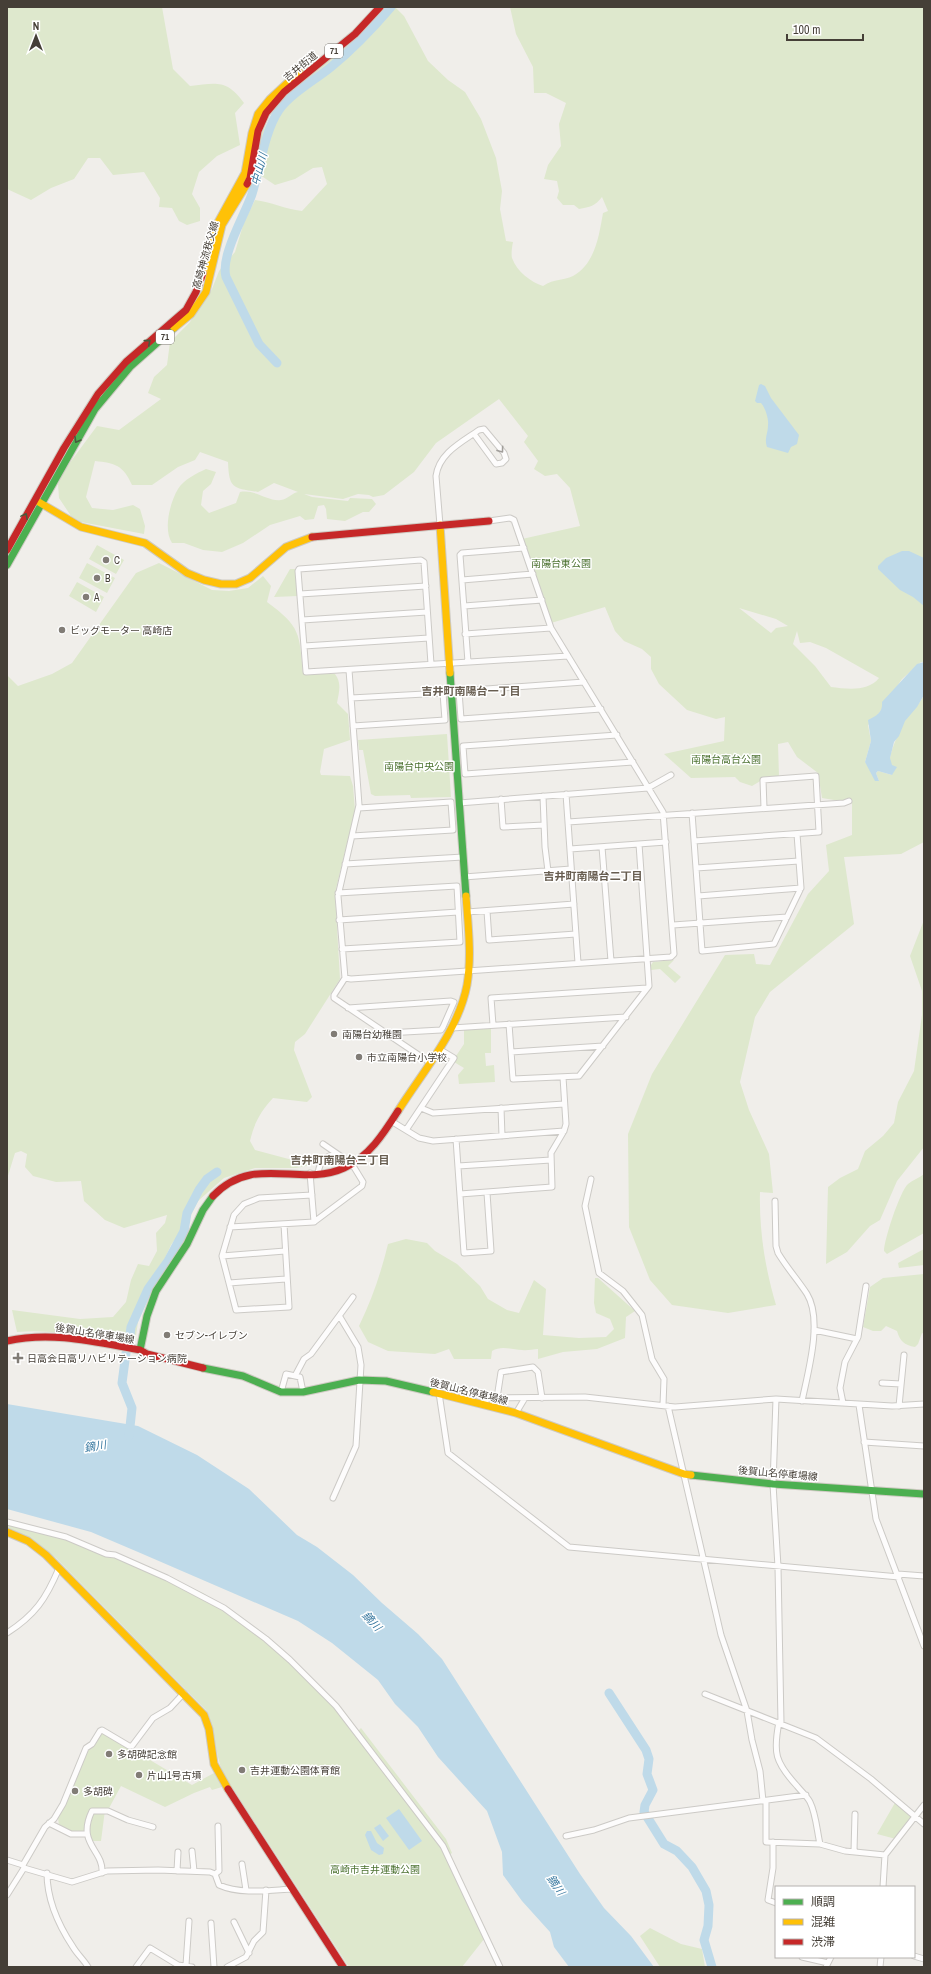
<svg xmlns="http://www.w3.org/2000/svg" width="931" height="1974" viewBox="0 0 931 1974" font-family="'Archivo Narrow','Noto Sans JP',sans-serif">
<rect width="100%" height="100%" fill="#f0eeea"/>
<!-- green -->
<path fill="#dee8cd" fill-rule="evenodd" d="M7,7H162L173,69L190,86C216,83 227,79 244,103L235,113L240,145L217,156L199,172L192,194L200,208V221L187,225L179,221L172,208L159,207L160,198L144,172L113,175L100,158H88L74,179L51,188L31,200L7,189Z
M388,7H395L404,16L428,61L448,80L465,92L481,119L496,158L502,191L500,209L506,241L513,242C512,247 511,254 512,258C517,272 531,282 543,286C555,278 563,281 573,276C595,264 599,236 603,213L608,211L602,197C595,206 590,207 579,209L574,205H563L557,198L559,191L557,181L544,179L548,165L561,146L559,124L566,103L546,93H534L533,67L516,34L510,7H924V662H921L902,679L877,716L868,725L871,741L865,762L879,781L876,773L878,771L892,775C892,769 890,764 890,759C890,752 901,727 904,721C910,711 919,706 924,695V842L901,854L844,857L854,924L770,992L755,1017L740,1082L749,1110L769,1154L773,1193L760,1192C759,1230 765,1268 776,1305L728,1313L672,1305L650,1280L629,1227L628,1134L652,1074L725,955L754,954L756,964L770,965L808,894L829,871L826,845L852,835V803L822,798L818,773L797,757L788,742L778,744L779,776L762,780L752,786L740,782L735,777L691,778L664,754L724,741L725,717L716,719L687,710L659,684L651,669V657L642,649L624,641L615,631L605,607L551,623L522,539L580,526L570,488L557,474L545,476L534,469L538,461L524,442L528,436L499,399L436,443L414,472L384,495L373,497L369,495L358,494L343,499L304,494L312,497L348,501L350,498L372,499L376,504L369,512H363L345,521L327,519L326,509L324,505L318,506L314,519L305,520L300,516L270,525L243,543L222,552L203,550L184,543H172C163,530 170,502 178,489C183,480 197,473 206,469L216,472L211,484L203,491L201,505L209,513L236,503L240,492C256,489 268,502 281,500C288,499 292,493 298,492L274,483L258,492C233,488 229,489 228,462L200,452L195,460L178,467L152,485H132C123,465 115,463 95,461L86,497L92,508L113,510L133,505L140,509L145,526L144,534L81,522L71,516L59,498L58,484L63,472L97,426L119,430L161,399L148,393L154,377L167,365L170,342L190,322L212,289L219,271L235,252L244,222L255,200C271,202 285,209 302,211L327,184L322,167L313,168L295,179L275,185L257,173L261,134L282,98L369,26ZM739,608L776,619L788,626L776,628L771,633ZM797,631L800,643L810,642L826,648L879,678C868,692 847,689 831,687L815,666L793,644Z
M97,545L124,560L116,574L89,559Z
M87,563L115,578L107,593L79,578Z
M159,563L212,590L229,591L248,588L263,576L271,586L267,602C301,627 299,633 303,673L335,674C342,683 339,692 337,703L348,714L350,740L324,749L320,772L321,775L350,776L353,786L355,810L335,893L340,979L305,1034L295,1042L294,1050L312,1097L307,1102L273,1098C261,1111 254,1123 250,1141L255,1150L311,1165L296,1168H255L224,1178L198,1201L187,1223L171,1245L139,1315L135,1342C95,1340 57,1328 17,1332L12,1310L80,1319L113,1317L126,1302L131,1280L138,1264L149,1266L157,1251L156,1233L165,1223L167,1215L124,1228L105,1220L84,1201L81,1181L56,1182L33,1176L25,1167L27,1154L21,1151L15,1153L7,1179V675L18,686L52,674L72,663L136,573Z
M290,569H297L298,596L274,597Z
M77,582L104,597L96,612L69,596Z
M447,734L451,797L411,798L410,795L375,796L371,794L363,750H359L358,740Z
M924,920V1147L897,1181L880,1220L870,1226L847,1252L826,1264L828,1187L840,1178L858,1169L865,1151L883,1136L894,1123L898,1102L914,1071L922,1015V991L910,956Z
M674,960L668,966L681,977L675,983L660,969L651,970V965L653,962Z
M491,1028V1053H485L486,1066L494,1065L495,1082L459,1084L458,1075L464,1068L454,1062L457,1057L456,1056L464,1044V1030Z
M924,1174V1233L887,1254L884,1251C884,1240 900,1191 908,1184C913,1180 919,1178 924,1174Z
M406,1239L427,1243L435,1251L457,1264L480,1286L488,1299L507,1310L519,1313L534,1280L546,1289L543,1335L579,1338L606,1337L614,1329L610,1319L596,1313L594,1303L595,1278H598L635,1311L626,1317L625,1338L597,1349L563,1352L538,1359V1349C533,1349 527,1351 522,1350C512,1350 502,1345 492,1351L491,1359H454L449,1349L435,1354L388,1351L368,1342L359,1326C372,1299 381,1273 388,1244Z
M924,1249V1265L899,1268L898,1263Z
M924,1274V1334L922,1333L918,1344L915,1347C904,1345 900,1341 897,1331L886,1326L881,1331H873L863,1327L870,1287L883,1278Z
M7,1520L106,1552L116,1553L203,1593L245,1620L267,1637L337,1705L358,1731L361,1728L446,1839L452,1853L449,1855L488,1934L462,1967H349L223,1773C214,1751 216,1729 206,1710L56,1558L29,1537L7,1527Z
M103,1732L192,1785L214,1773L222,1787L212,1790L210,1787L194,1793L165,1807L121,1786L108,1810H105L101,1841H90L83,1833L72,1834L59,1826L58,1817L87,1750L94,1745Z
M896,1801L914,1816L896,1839L877,1834Z
M650,1928L681,1944L702,1949L705,1967H660L640,1936Z"/>
<!-- water -->
<path fill="#bfdae9" d="M761,384L765,386L771,398L799,435L797,444L791,447L788,453L767,447C764,438 768,434 768,425C769,419 765,407 761,403H757L755,401L759,385Z
M902,551H909L924,558V606L913,597L900,590L878,569V566L886,558Z
M924,662V695L917,707L905,721L899,736L894,742L890,758L892,765L897,767L892,775L878,771L876,773L879,781H875L865,762L871,741L868,720C877,716 883,712 882,702L917,664Z
M7,1404L138,1426L197,1455L249,1489L297,1535L317,1547L353,1575L382,1603L418,1634L442,1659L580,1874L604,1908L631,1936L654,1967H569L554,1947L550,1932L522,1901L503,1875L502,1852L487,1811L438,1757L418,1727L395,1704L378,1680L332,1643L298,1621L138,1552L91,1532L7,1509Z
M399,1809L422,1841L409,1850L386,1818Z
M380,1824L389,1836L383,1841L374,1828Z
M367,1831H371L377,1843L384,1848L383,1854L379,1855L371,1850L365,1835Z"/>
<g fill="none" stroke-linecap="round" stroke-linejoin="round">
<!-- river -->
<path stroke="#bfdae9" stroke-width="9" d="M277,363L259,344L226,277C220,256 245,215 252,194C260,169 264,132 279,110C290,94 315,80 331,67C353,49 373,28 391,7
M129,1343L131,1327L148,1289L168,1261L184,1231L187,1213L199,1190L207,1179L217,1172
M126,1353L122,1383L132,1408L129,1436
M609,1693L646,1750L649,1759L647,1774L653,1790L645,1805L644,1812L664,1844L677,1851L692,1867L706,1891L709,1905L708,1926L704,1940L712,1967"/>
<!-- street casing -->
<g stroke="#cccac6" stroke-width="7">
<path id="street" d="M440,525L436,476C439,453 462,442 479,430L484,429L504,453L506,459L502,463L496,464L474,434
M462,580L533,574
M300,594L426,586
M464,606L542,600
M302,620L427,612
M465,634L551,628
M304,646L429,638
M468,662L460,555L462,553L524,548
M431,664L424,562L421,560L299,569L298,571L306,672L568,656
M349,670L359,805L338,896L345,978L351,979L671,957L674,954L663,812L551,628L514,520L510,518L489,521
M584,682L459,691L461,719L601,709
M351,698L443,693L445,720L353,726
M617,735L463,746L465,774L633,762
M566,794L578,963
M543,796L545,847L548,871
M501,799L503,827L544,825
M459,803L648,788L671,775
M692,813L702,951L774,944L801,888L797,834
M568,822L844,803L849,801
M352,836L453,830L451,802L359,808
M694,841L819,832L816,776L763,780L764,808
M602,847L611,961
M570,849L666,842
M345,864L463,857
M696,868L799,861
M464,877L571,869
M338,893L457,886L460,942L342,949
M698,896L801,888
M487,911L489,940L576,934
M467,912L574,904
M339,920L458,912
M673,925L787,917
M345,978L334,995V998L429,1062
M348,1008L451,1001L454,1002L443,1027L441,1030L387,1033
M509,1024L513,1079L579,1076L649,986L639,844
M493,1025L491,998L647,988
M452,1028L626,1017
M511,1052L603,1046
M421,1108L433,1113L564,1104
M501,1108L502,1136
M391,1121L419,1138L433,1141L564,1131
M406,1130L454,1058L439,1049
M456,1139L464,1253L491,1251L487,1193
M458,1166L551,1160
M310,1173L314,1222
M318,1173C320,1161 325,1156 337,1154
M591,1179L585,1206L599,1273L623,1291L642,1315L652,1359L664,1379L663,1405
M460,1194L552,1187L551,1153L564,1131L566,1124L563,1077
M775,1201L776,1246L778,1253C787,1268 798,1280 807,1294C823,1320 808,1372 802,1401
M284,1224L289,1307L236,1310L222,1256L234,1215L244,1204L259,1198L312,1195
M230,1227L314,1222L362,1186L363,1182L352,1164L323,1144
M222,1256L285,1251
M229,1283L286,1279
M814,1330L857,1339
M295,1376L304,1359L311,1354L353,1297
M882,1383L901,1384
M281,1392L286,1374L300,1377L303,1392
M439,1393L448,1453L569,1547L899,1577
M497,1398L501,1372L533,1367L538,1372L542,1398
M776,1399L773,1484L778,1567L781,1723
M843,1403L840,1388L845,1362L858,1337L866,1286
M485,1404L487,1399L490,1398L585,1397L675,1407L776,1399L892,1406L924,1404
M859,1405L876,1519L924,1646
M668,1406L721,1635L747,1711L752,1740L760,1771L763,1801
M899,1406L904,1355
M516,1413L525,1398
M864,1442L924,1446
M333,1498L356,1446L361,1365L358,1347L340,1317
M7,1522L66,1537L106,1554L115,1555L167,1578L224,1608L266,1639L290,1660L336,1706L443,1846L500,1967
M898,1574L924,1576
M7,1633C35,1615 46,1599 59,1568
M705,1694L816,1738L871,1779L924,1824
M779,1722C773,1753 775,1762 797,1786C801,1791 807,1796 810,1802C816,1814 817,1831 820,1844
M766,1801V1842L820,1844L845,1851L885,1855
M49,1823L71,1834H87
M566,1836L594,1830L629,1818L806,1795
M773,1842V1868L768,1900L776,1903
M192,1851L194,1871
M854,1851L855,1814
M7,1860L23,1865L24,1868L72,1882L107,1871L158,1870L210,1872L215,1874L219,1885C241,1895 271,1890 293,1889
M242,1864L246,1890
M23,1865L45,1827L54,1819L63,1804L86,1748L92,1744L100,1731L102,1730L129,1746H132L153,1718L170,1708L184,1693
M177,1871L178,1852
M47,1873C47,1899 59,1926 73,1947C77,1954 84,1960 88,1967
M102,1873C104,1850 76,1844 92,1811H108L128,1820L153,1827
M215,1874L219,1871L218,1826
M883,1887L885,1855L924,1805
M7,1895L24,1868
M234,1922L249,1953
M211,1923L214,1967
M914,1956L924,1959
M802,1957L828,1963
M186,1965L189,1921
M136,1967L150,1948L178,1965L192,1967
M227,1967L246,1957L254,1941L263,1932L266,1890
M826,1967L831,1957
M880,1967L881,1957"/>
</g>
<!-- fast casing -->
<g stroke="#cecac2" stroke-width="9">
<path id="fast" d="M7,565L95,409L130,367L174,328
M450,673L466,896
M140,1350L147,1316L156,1291L187,1244L203,1210L213,1196
M203,1368L243,1376L281,1392H303L359,1380L386,1381L433,1392
M691,1475L773,1484L924,1494"/>
</g>
<!-- slow casing -->
<g stroke="#cecac2" stroke-width="9">
<path id="slow" d="M203,273L216,226L245,173L252,133L258,114L270,99L299,72
M174,328L191,314L206,292L222,225L247,184
M37,501L81,527L145,543L187,573L204,580L221,584H236L250,578L286,547L312,537
M440,525L450,673
M398,1111C423,1071 458,1032 467,985C472,956 468,925 466,896
M433,1392L516,1413L684,1474L691,1475
M7,1532L28,1541L46,1555L204,1715L209,1729L214,1764L228,1789"/>
</g>
<!-- jam casing -->
<g stroke="#cecac2" stroke-width="9">
<path id="jam" d="M247,184L250,178L258,131L266,113L284,92L355,34L380,7
M312,537L489,521
M7,550L64,448L98,394L126,362L186,310L196,292L203,273
M213,1196C254,1153 300,1188 344,1168C369,1157 384,1133 398,1111
M7,1341C52,1331 95,1342 140,1350L147,1354L203,1368
M228,1789L343,1967"/>
</g>
<!-- street -->
<use href="#street" stroke="#fdfcfc" stroke-width="5"/>
<!-- fast -->
<use href="#fast" stroke="#4caf50" stroke-width="7"/>
<!-- slow -->
<use href="#slow" stroke="#ffc107" stroke-width="7"/>
<!-- jam -->
<use href="#jam" stroke="#c62828" stroke-width="7"/>
</g>
<!-- one-way arrows -->
<defs><path id="oneway-chevron" d="M-2-3.5L2.5 0L-2 3.5" fill="none" stroke-width="1.6" stroke-linecap="round" stroke-linejoin="round"/></defs>
<g stroke="#475b3d">
<use href="#oneway-chevron" transform="translate(148 342) rotate(-40)"/>
<use href="#oneway-chevron" transform="translate(77 440) rotate(120)"/>
<use href="#oneway-chevron" transform="translate(25 516) rotate(-62)"/>
</g>
<use stroke="#a19e9a" href="#oneway-chevron" transform="translate(501 450) rotate(54)"/>
<!-- markers -->
<g fill="#817c76" stroke="#fff" stroke-width="1.5">
<circle cx="106" cy="560" r="4"/>
<circle cx="97" cy="578" r="4"/>
<circle cx="86" cy="597" r="4"/>
<circle cx="62" cy="630" r="4"/>
<circle cx="334" cy="1034" r="4"/>
<circle cx="359" cy="1057" r="4"/>
<circle cx="167" cy="1335" r="4"/>
<path d="M16 1352h4v4h4v4h-4v4h-4v-4h-4v-4h4z"/>
<circle cx="109" cy="1754" r="4"/>
<circle cx="242" cy="1770" r="4"/>
<circle cx="139" cy="1775" r="4"/>
<circle cx="75" cy="1791" r="4"/>
</g>
<g text-anchor="middle" stroke-width="3" stroke-linejoin="round" paint-order="stroke">
<!-- shield labels -->
<g fill="#fff" stroke="#7d7973" stroke-width="1">
<rect x="325" y="44" width="18" height="14" rx="3"/>
<rect x="156" y="330" width="18" height="14" rx="3"/>
</g>
<g font-size="9" font-weight="bold" fill="#453f37">
<text x="334" y="54">71</text>
<text x="165" y="340">71</text>
</g>
<!-- street labels -->
<g font-size="10" fill="#453f37" stroke="#fff">
<text transform="translate(300 66) rotate(-39)" y="4">吉井街道</text>
<text transform="translate(205 255) rotate(-74)" y="4">高崎神流秩父線</text>
<text transform="translate(95 1333) rotate(9)" y="4">後賀山名停車場線</text>
<text transform="translate(469 1391) rotate(14)" y="4">後賀山名停車場線</text>
<text transform="translate(778 1473) rotate(5)" y="4">後賀山名停車場線</text>
</g>
<!-- poi labels -->
<g font-size="10" fill="#453f37" stroke="#fff" text-anchor="start">
<text x="114" y="564">C</text>
<text x="105" y="582">B</text>
<text x="94" y="601">A</text>
<text x="70" y="634">ビッグモーター 高崎店</text>
<text x="342" y="1038">南陽台幼稚園</text>
<text x="367" y="1061">市立南陽台小学校</text>
<text x="175" y="1339">セブン-イレブン</text>
<text x="27" y="1362">日高会日高リハビリテーション病院</text>
<text x="117" y="1758">多胡碑記念館</text>
<text x="250" y="1774">吉井運動公園体育館</text>
<text x="147" y="1779">片山1号古墳</text>
<text x="83" y="1795">多胡碑</text>
</g>
<!-- park labels -->
<g font-size="10" fill="#4b7130" stroke="#fff">
<text x="561" y="567">南陽台東公園</text>
<text x="726" y="763">南陽台高台公園</text>
<text x="419" y="770">南陽台中央公園</text>
<text x="375" y="1873">高崎市吉井運動公園</text>
</g>
<!-- water labels -->
<g font-size="11" font-style="italic" fill="#3979a0" stroke="#fff">
<text transform="translate(259 169) rotate(-75)" y="4">中山川</text>
<text transform="translate(95 1446) rotate(-9)" y="4">鏑川</text>
<text transform="translate(372 1621) rotate(47)" y="4">鏑川</text>
<text transform="translate(556 1885) rotate(55)" y="4">鏑川</text>
</g>
<!-- neighbourhood labels -->
<g font-size="11" font-weight="bold" fill="#675d50" stroke="#fff">
<text x="471" y="695">吉井町南陽台一丁目</text>
<text x="593" y="880">吉井町南陽台二丁目</text>
<text x="340" y="1164">吉井町南陽台三丁目</text>
</g>
</g>
<!-- border -->
<rect width="931" height="1974" fill="none" stroke="#453f37" stroke-width="16"/>
<!-- legend -->
<rect x="775" y="1886" width="140" height="72" fill="#ffffff" stroke="#b5b2af"/>
<rect x="783" y="1899" width="20" height="6" fill="#4caf50" stroke="#b5b2af"/>
<text x="811" y="1906" font-size="12" fill="#453f37">順調</text>
<rect x="783" y="1919" width="20" height="6" fill="#ffc107" stroke="#b5b2af"/>
<text x="811" y="1926" font-size="12" fill="#453f37">混雑</text>
<rect x="783" y="1939" width="20" height="6" fill="#c62828" stroke="#b5b2af"/>
<text x="811" y="1946" font-size="12" fill="#453f37">渋滞</text>
<!-- north arrow -->
<g transform="translate(36 36)" stroke="#ffffff" stroke-width="3" paint-order="stroke">
<path d="M0-3L7 15L0 10L-7 15Z" fill="#453f37"/>
<text y="-6" font-size="11" font-weight="bold" text-anchor="middle" fill="#453f37">N</text>
</g>
<!-- scale -->
<path d="M787 34v6h76v-6" fill="none" stroke="#453f37" stroke-width="2"/>
<text x="793" y="34" font-size="12" fill="#453f37" stroke="#ffffff" stroke-width="3" paint-order="stroke">100 m</text>
</svg>
